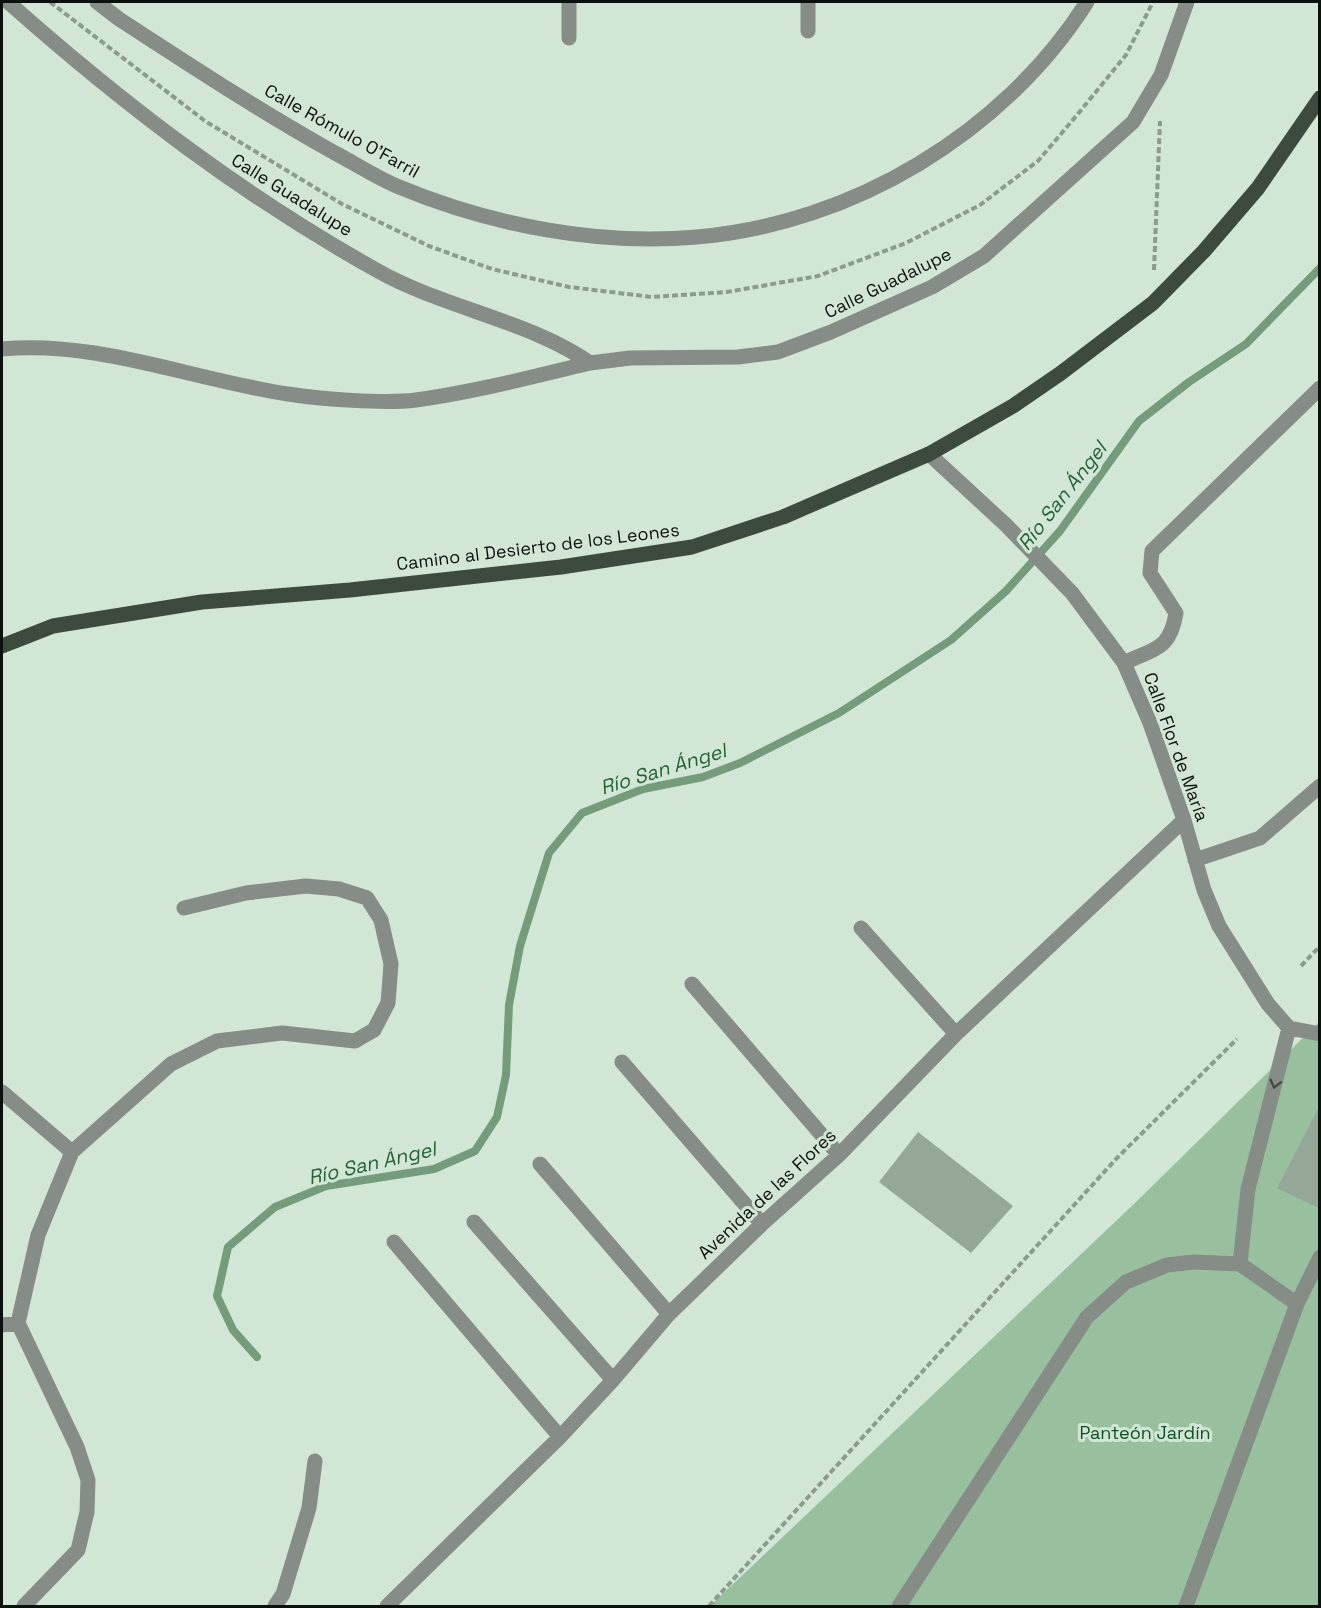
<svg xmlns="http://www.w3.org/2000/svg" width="1321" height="1608" viewBox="0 0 1321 1608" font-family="'Space Grotesk',sans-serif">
<rect width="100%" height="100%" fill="#d2e6d5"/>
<!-- green -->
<path fill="#98c09f" d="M1319,1022V1606H710L1136,1202Z"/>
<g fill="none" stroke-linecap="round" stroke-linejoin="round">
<!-- stream -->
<path stroke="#749b7b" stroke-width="8" d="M257,1357L233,1330L217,1296L228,1247L275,1207L326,1186L434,1169L475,1151L497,1117L506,1075L509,1005L520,946L549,853L582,813L643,789L703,777L740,763L839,713L951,640L1006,591L1060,531L1139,421L1189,382L1246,344L1320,268"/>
</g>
<!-- building -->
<path fill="#95a898" d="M1320,1105V1209L1277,1188Z
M918,1132L1013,1206L971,1253L879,1182Z"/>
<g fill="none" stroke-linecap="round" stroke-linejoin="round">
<!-- path -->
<path stroke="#8c9b8e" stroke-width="4" stroke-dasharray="6 3" stroke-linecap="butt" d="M50,2L205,121L342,204L429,246L492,269L569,287L652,297L727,292L818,276L906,243L980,205L1038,161L1077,115L1126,55L1153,2
M1154,270L1160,121
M1301,966L1320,946
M709,1606L1116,1159L1237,1039"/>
<!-- minor -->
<path stroke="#858d86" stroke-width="15" d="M8,2C124,105 242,195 378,271C444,308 530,321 590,363L630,358L738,357L778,352L831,332L932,287L984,256L1133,122L1161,75L1187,2
M97,2L119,19C190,65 261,112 335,153C356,164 377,178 399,187C491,225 598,246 697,237C852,224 1004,133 1087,2
M808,31V2
M569,38V2
M2,349C98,340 193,380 288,394C320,399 384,404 416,400C474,392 532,377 590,363
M929,454L1006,525L1072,593L1124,663L1150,723L1184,820L1204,890L1219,926L1268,1004L1289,1028L1320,1034
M1124,663C1155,648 1170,650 1176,613L1150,573L1152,551L1320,388
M1195,860L1260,838L1320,786
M861,928L956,1034
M692,984L839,1155
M622,1062L762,1224
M2,1092L72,1152
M540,1164L669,1314
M474,1222L613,1380
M394,1242L560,1437
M1240,1264L1248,1189L1289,1028
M2,1325L18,1323
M24,1606L78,1550L87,1512L88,1480L77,1447L18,1323L38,1235L72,1152L171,1064L217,1041L282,1033L355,1041L374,1030L388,1003L391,964L381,920L367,898L339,889L306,886L246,893L184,908
M275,1606L283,1594L309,1508L315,1461
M387,1606L560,1437L613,1380L669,1314L762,1224L839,1155L956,1034L1184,820
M899,1606L1087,1317L1126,1282L1167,1265L1194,1262L1240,1264L1297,1304
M1186,1606L1297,1304L1320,1257"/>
<!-- major -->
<path stroke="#3d4b3f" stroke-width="15" d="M2,646L53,626L202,602L350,590L561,567L692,547L783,517L929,454L1013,406L1061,373L1153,303L1204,251L1258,188L1320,98"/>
</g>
<!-- one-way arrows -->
<defs><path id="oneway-chevron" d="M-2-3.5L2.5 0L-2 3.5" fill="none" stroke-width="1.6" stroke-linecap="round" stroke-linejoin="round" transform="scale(1.5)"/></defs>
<use stroke="#424943" href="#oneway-chevron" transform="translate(1275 1084) rotate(104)"/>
<g text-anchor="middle" stroke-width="6" stroke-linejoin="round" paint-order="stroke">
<!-- street labels -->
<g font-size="18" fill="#0b110c" stroke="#d2e6d5">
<text transform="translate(342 131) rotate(29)" y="6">Calle Rómulo O'Farril</text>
<text transform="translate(292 195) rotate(32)" y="6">Calle Guadalupe</text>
<text transform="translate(888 283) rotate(-26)" y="6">Calle Guadalupe</text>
<text transform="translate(538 547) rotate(-7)" y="6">Camino al Desierto de los Leones</text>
<text transform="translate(1176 747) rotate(70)" y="6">Calle Flor de María</text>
<text transform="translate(767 1194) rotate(-43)" y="6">Avenida de las Flores</text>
</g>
<!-- park labels -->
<g font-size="18" fill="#104f25" stroke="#d2e6d5">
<text x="1145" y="1439">Panteón Jardín</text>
</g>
<!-- water labels -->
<g font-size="20" font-style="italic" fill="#266237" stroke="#d2e6d5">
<text transform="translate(1062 496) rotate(-52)" y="7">Río San Ángel</text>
<text transform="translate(663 769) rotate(-17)" y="7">Río San Ángel</text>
<text transform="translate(372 1163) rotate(-13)" y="7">Río San Ángel</text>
</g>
</g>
<!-- border -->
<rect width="1321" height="1608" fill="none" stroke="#0b110c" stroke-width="6"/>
</svg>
